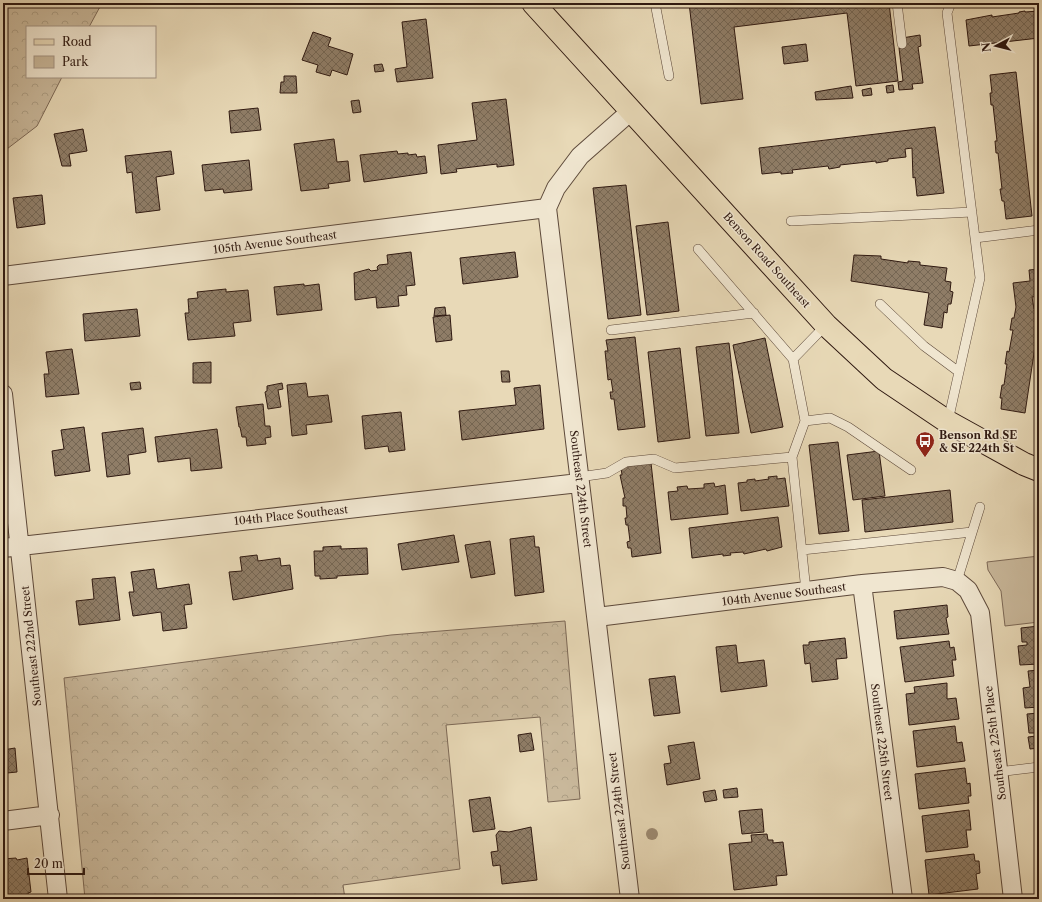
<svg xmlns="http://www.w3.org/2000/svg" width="1042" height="902" viewBox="0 0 1042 902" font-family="'Libre Caslon Text',serif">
<defs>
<pattern id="forest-crowns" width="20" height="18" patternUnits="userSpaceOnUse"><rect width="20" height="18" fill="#c9b89b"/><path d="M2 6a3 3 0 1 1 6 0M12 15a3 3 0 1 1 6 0" fill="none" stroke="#ad9e84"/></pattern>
<pattern id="building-cross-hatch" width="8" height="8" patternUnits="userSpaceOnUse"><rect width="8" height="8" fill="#8f7d67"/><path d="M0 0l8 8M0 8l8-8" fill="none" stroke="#756653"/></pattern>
</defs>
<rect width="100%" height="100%" fill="#e8d9b7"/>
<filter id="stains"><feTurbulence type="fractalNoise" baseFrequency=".005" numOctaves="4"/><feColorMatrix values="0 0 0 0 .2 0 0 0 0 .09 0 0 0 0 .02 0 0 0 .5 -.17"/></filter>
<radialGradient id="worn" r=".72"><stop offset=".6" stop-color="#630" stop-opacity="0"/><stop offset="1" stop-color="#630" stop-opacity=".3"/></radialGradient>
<!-- forest -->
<path fill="url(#forest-crowns)" stroke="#7c6856" d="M3,3H102L89,27H27V77H62L37,126L3,152Z
M565,621L580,799L548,802L540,717L446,725L460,869L343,885L345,899H85L64,678L391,635Z"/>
<!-- park -->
<path fill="#c9b89b" stroke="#7c6856" d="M1039,556V622L1005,626L1001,591L988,570L987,562Z"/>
<!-- building -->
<path fill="url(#building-cross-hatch)" stroke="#2f1911" d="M689,3H889L898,81L856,86L847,13L734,27L743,99L701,104Z
M1025,11V12L1039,11V38L969,46L966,20L992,15V17L1019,13V12Z
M426,19L433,78L397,82L395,69L407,67L402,22Z
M313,32L331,38L328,46L353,54L347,75L332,70L330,76L316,72L318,65L302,60Z
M920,35L921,46L918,47L923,83L912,84L913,89L899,90L898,82L903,81L899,48H904L902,38Z
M806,44L808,61L784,64L782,47Z
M382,64L384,71L375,72L374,65Z
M1016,72L1032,216L1006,219L1004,201H1002L1000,189H1002L998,153H996L995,141H997L993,105H991L990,93H992L990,75Z
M284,76H296L297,93H280L281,82H284Z
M893,85L894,92L887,93L886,86Z
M851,86L853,98L816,100L815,92Z
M871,88L872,95L863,96L862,90Z
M506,99L514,165L497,167V164L456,169L457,172L441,174L438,145L477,140L472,103Z
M359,100L361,112L353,113L351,101Z
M258,108L261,130L231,133L229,111Z
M935,127L944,193L917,196L915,177L913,178L912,148L905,149L906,157L888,159V161L876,163V161L840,165V167L829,169L828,166L792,170L793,173L781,174V172L762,174L759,148Z
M83,129L87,151L69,154L71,166H62L54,134Z
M334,139L337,162L348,161L350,181L328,184L329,188L301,191L294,144Z
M171,151L174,174L156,177L160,210L136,213L132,172L127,173L125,156Z
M397,151L398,154L408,153V155L416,154L417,157L425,156L427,173L364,182L360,155Z
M249,160L252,190L224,193L223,189L205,191L202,165Z
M626,185L641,315L608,319L593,188Z
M42,195L45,224L17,228L13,198Z
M668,222L679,311L647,315L636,226Z
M411,252L415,285L406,286L407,295L398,296L399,306L377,308L376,297L355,300L354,273L369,269L371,271L378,270L377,267L379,265L388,264L387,255Z
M515,252L518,277L463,284L460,258Z
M854,255L881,256V259L908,263V261L920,262V265L947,268L945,281L951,282L950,291L953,292L951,304H948L947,313L944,312L942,328L924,325L929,293L851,281Z
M1039,269V296L1032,297L1034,309L1039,310V320L1025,413L1001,409L1002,398H1000L1002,385H1004L1007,364H1005L1007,351L1009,352L1013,330H1010L1012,318H1014L1016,307L1013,283L1030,281L1029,270Z
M304,284V286L319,284L322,310L277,315L274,287Z
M226,289V292L248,290L251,321L233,323L235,336L188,340L185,313H189L188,299L198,298L197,292Z
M445,307L446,315L434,316L435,308Z
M137,309L140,336L85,341L83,314Z
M450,315L452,340L436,342L433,317Z
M635,337L645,427L618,430L614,399H611L610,392H613L611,379L608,380L605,351H608L606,340Z
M765,338L783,427L751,433L733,345Z
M729,343L739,433L706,436L696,347Z
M680,348L690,438L658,442L648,352Z
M72,349L79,394L46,397L44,374H49L46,352Z
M211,362V383H193V363Z
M501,371H509L510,382H502Z
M140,382L141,389L131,390L130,383Z
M282,383L283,389L278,390L281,407L268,409L265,392L267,391V386Z
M306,383L308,397L328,395L332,422L306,425L307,434L292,436L287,385Z
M540,385L544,429L462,440L459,411L516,405L514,388Z
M263,404L265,426H270L271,437L265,438L266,444L247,446L246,437H242L240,427H239L236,407Z
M401,412L405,450L389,452L388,446L365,449L362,416Z
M84,427L90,471L55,476L52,451L64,449L61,430Z
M143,428L146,452L128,455L130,474L107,477L102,433Z
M217,429L222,468L191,471L190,458L158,462L155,437Z
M838,442L849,531L819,534L809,445Z
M879,451L885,496L853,500L847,455Z
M651,463L661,553L632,557L631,548H628L627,542L630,541L628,525H626L625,518H627L626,506H623V498H625L620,475H622L621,467Z
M777,476V479L785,478L789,506L741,511L738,483L747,482V480L755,479V481L769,479L768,477Z
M714,483L715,487L725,485L728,514L671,520L668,492L678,491L677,487L687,486L688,489L704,488V484Z
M950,490L953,522L865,532L862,500Z
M778,517L782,547L767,551L766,549L744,554L743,552L730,553L731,555L723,556V554L692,558L689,528Z
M454,535L459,562L402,570L398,544Z
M534,536L535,547H539L544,592L515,596L510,539Z
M490,541L495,574L471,578L465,545Z
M341,546V549L367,548L368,574L337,576V578L320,579V576H315L314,551H323V547Z
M257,555L258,561L280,558L281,566L290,565L293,589L233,600L229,572L242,571L240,557Z
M154,569L157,589L189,584L192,604L184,605L187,628L163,631L161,612L133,616L129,592H134L131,572Z
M115,577L120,620L79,625L76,601L94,599L92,579Z
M947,605L948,617L946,618L949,634L897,639L894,611Z
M1039,626V664L1020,665L1018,646L1027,645V642H1022L1021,628Z
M845,638L847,658L836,659L838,679L812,682L810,663L805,664L803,645H809V642Z
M949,641L950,648L954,647L956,660H952L954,676L905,682L900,647Z
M736,645L738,663L764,660L767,686L721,692L716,647Z
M1039,670V707L1025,708L1023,688L1030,687L1028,671Z
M675,676L680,713L654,716L649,679Z
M947,683V699L956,698L959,719L909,725L906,694L915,693L914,687Z
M1039,713V748L1030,749L1028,737L1036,736L1035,733H1029L1027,714Z
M955,726L957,743L962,742L965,761L917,767L913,731Z
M531,733L534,750L520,752L518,735Z
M694,742L700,779L667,785L664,764L671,763L668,746Z
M15,748L17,772L7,773V775H3V750Z
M965,768L967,784L970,783L971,796H968L969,803L919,809L915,774Z
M1039,783V810L1036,784Z
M737,788L738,797L724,798L723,790Z
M715,790L717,800L705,802L703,792Z
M490,797L495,829L473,832L469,800Z
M762,809L764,832L742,834L739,811Z
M969,810L971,830H966L968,847L926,852L922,816Z
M531,827L537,880L502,884L500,865L493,866L491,852L498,851L496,835L499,831L509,832Z
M767,834L768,840H773V843L783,842L787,875L776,876L777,885L734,890L729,844L752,842L751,835Z
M1039,838V851H1037L1036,839Z
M974,854L975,861H979L980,873L976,874L978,889L929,895L925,860Z
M16,858L17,860L27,858L31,892L28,893L29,899H15L14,895L3,896V859Z
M507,895L508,899H482V898Z
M977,897V899H961Z"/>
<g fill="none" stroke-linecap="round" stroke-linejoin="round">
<!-- lane casing -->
<g stroke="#5d493a" stroke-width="10">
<path id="lane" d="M655,3L669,76
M897,3L902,44
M791,221L972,212
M975,238L1039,230
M698,249L793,359L805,421L792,457
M880,304L924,346L959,372
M611,330L754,313
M793,359L826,325
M805,421L830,418L848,427L911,470
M948,421L980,278L947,13L951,3
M579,477L607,473L626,462L654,459L675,468L792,457L806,591
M802,550L972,532
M957,581L980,507
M998,772L1039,767"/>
</g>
<!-- street casing -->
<g stroke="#5d493a" stroke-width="20">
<path id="street" d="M3,276L547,208
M3,394L58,899
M3,548L579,483
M862,584L903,899
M597,617L862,584L943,577L957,581L968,590L980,613L1013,899
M3,821L50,815
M630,899L547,208L556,188L580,156L631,111"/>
</g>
<!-- primary casing -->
<g stroke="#2f1911" stroke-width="24">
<path id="primary" d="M533,3L826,325L884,379L948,422L1024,464L1039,470"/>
</g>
<!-- lane -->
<use href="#lane" stroke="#f0e6d0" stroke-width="9"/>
<!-- street -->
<use href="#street" stroke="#f0e6d0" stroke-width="18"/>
<!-- primary -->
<use href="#primary" stroke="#e8d9b7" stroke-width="22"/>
</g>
<!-- trees -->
<circle fill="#9c8a72" cx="652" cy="834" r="6"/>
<!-- icons -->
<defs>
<g id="bus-pin" transform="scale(1)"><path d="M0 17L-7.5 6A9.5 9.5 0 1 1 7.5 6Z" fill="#8f2418" stroke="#f0e6d0"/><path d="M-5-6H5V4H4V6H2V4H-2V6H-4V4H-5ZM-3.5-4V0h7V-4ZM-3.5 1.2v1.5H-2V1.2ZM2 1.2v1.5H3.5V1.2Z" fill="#fff"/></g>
</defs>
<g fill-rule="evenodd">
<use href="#bus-pin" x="925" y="441"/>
</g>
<g text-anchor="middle" stroke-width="3" stroke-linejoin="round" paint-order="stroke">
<!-- street labels -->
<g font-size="11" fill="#2f1911" stroke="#f0e6d0">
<text transform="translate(275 242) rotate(-7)" y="4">105th Avenue Southeast</text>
<text transform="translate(767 260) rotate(48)" y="4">Benson Road Southeast</text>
<text transform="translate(581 489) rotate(83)" y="4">Southeast 224th Street</text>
<text transform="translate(291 515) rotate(-6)" y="4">104th Place Southeast</text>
<text transform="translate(784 594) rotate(-7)" y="4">104th Avenue Southeast</text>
<text transform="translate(31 646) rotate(-96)" y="4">Southeast 222nd Street</text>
<text transform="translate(882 742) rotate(83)" y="4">Southeast 225th Street</text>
<text transform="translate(995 743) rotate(-97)" y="4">Southeast 225th Place</text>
<text transform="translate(619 811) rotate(-97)" y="4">Southeast 224th Street</text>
</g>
<!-- poi labels -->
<g font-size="11" font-weight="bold" fill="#2f1911" stroke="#f0e6d0" text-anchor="start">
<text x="939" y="439">Benson Rd SE<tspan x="939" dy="13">&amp; SE 224th St</tspan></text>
</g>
</g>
<!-- margin -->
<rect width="1042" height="902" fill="none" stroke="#e8d9b7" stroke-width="16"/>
<rect x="4" y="4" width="1034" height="894" fill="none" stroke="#2f1911" stroke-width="2"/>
<rect x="8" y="8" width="1026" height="886" fill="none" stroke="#2f1911"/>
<!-- legend -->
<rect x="26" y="26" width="130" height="52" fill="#f0e6d0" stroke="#a39484"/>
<rect x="34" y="39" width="20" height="6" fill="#e8d9b7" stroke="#a39484"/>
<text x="62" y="46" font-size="12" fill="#2f1911">Road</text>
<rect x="34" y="56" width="20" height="12" fill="#c9b89b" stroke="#a39484"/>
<text x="62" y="66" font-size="12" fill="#2f1911">Park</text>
<!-- north arrow -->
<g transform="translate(996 46) rotate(263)" stroke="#f0e6d0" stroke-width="3" paint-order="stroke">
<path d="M0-3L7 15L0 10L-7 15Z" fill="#2f1911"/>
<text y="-6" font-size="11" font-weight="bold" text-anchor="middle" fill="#2f1911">N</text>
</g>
<!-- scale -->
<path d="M28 868v6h56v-6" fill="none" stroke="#2f1911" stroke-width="2"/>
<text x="34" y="868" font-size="12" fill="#2f1911" stroke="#f0e6d0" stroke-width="3" paint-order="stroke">20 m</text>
<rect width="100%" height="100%" filter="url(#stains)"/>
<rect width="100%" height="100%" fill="url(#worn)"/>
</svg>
